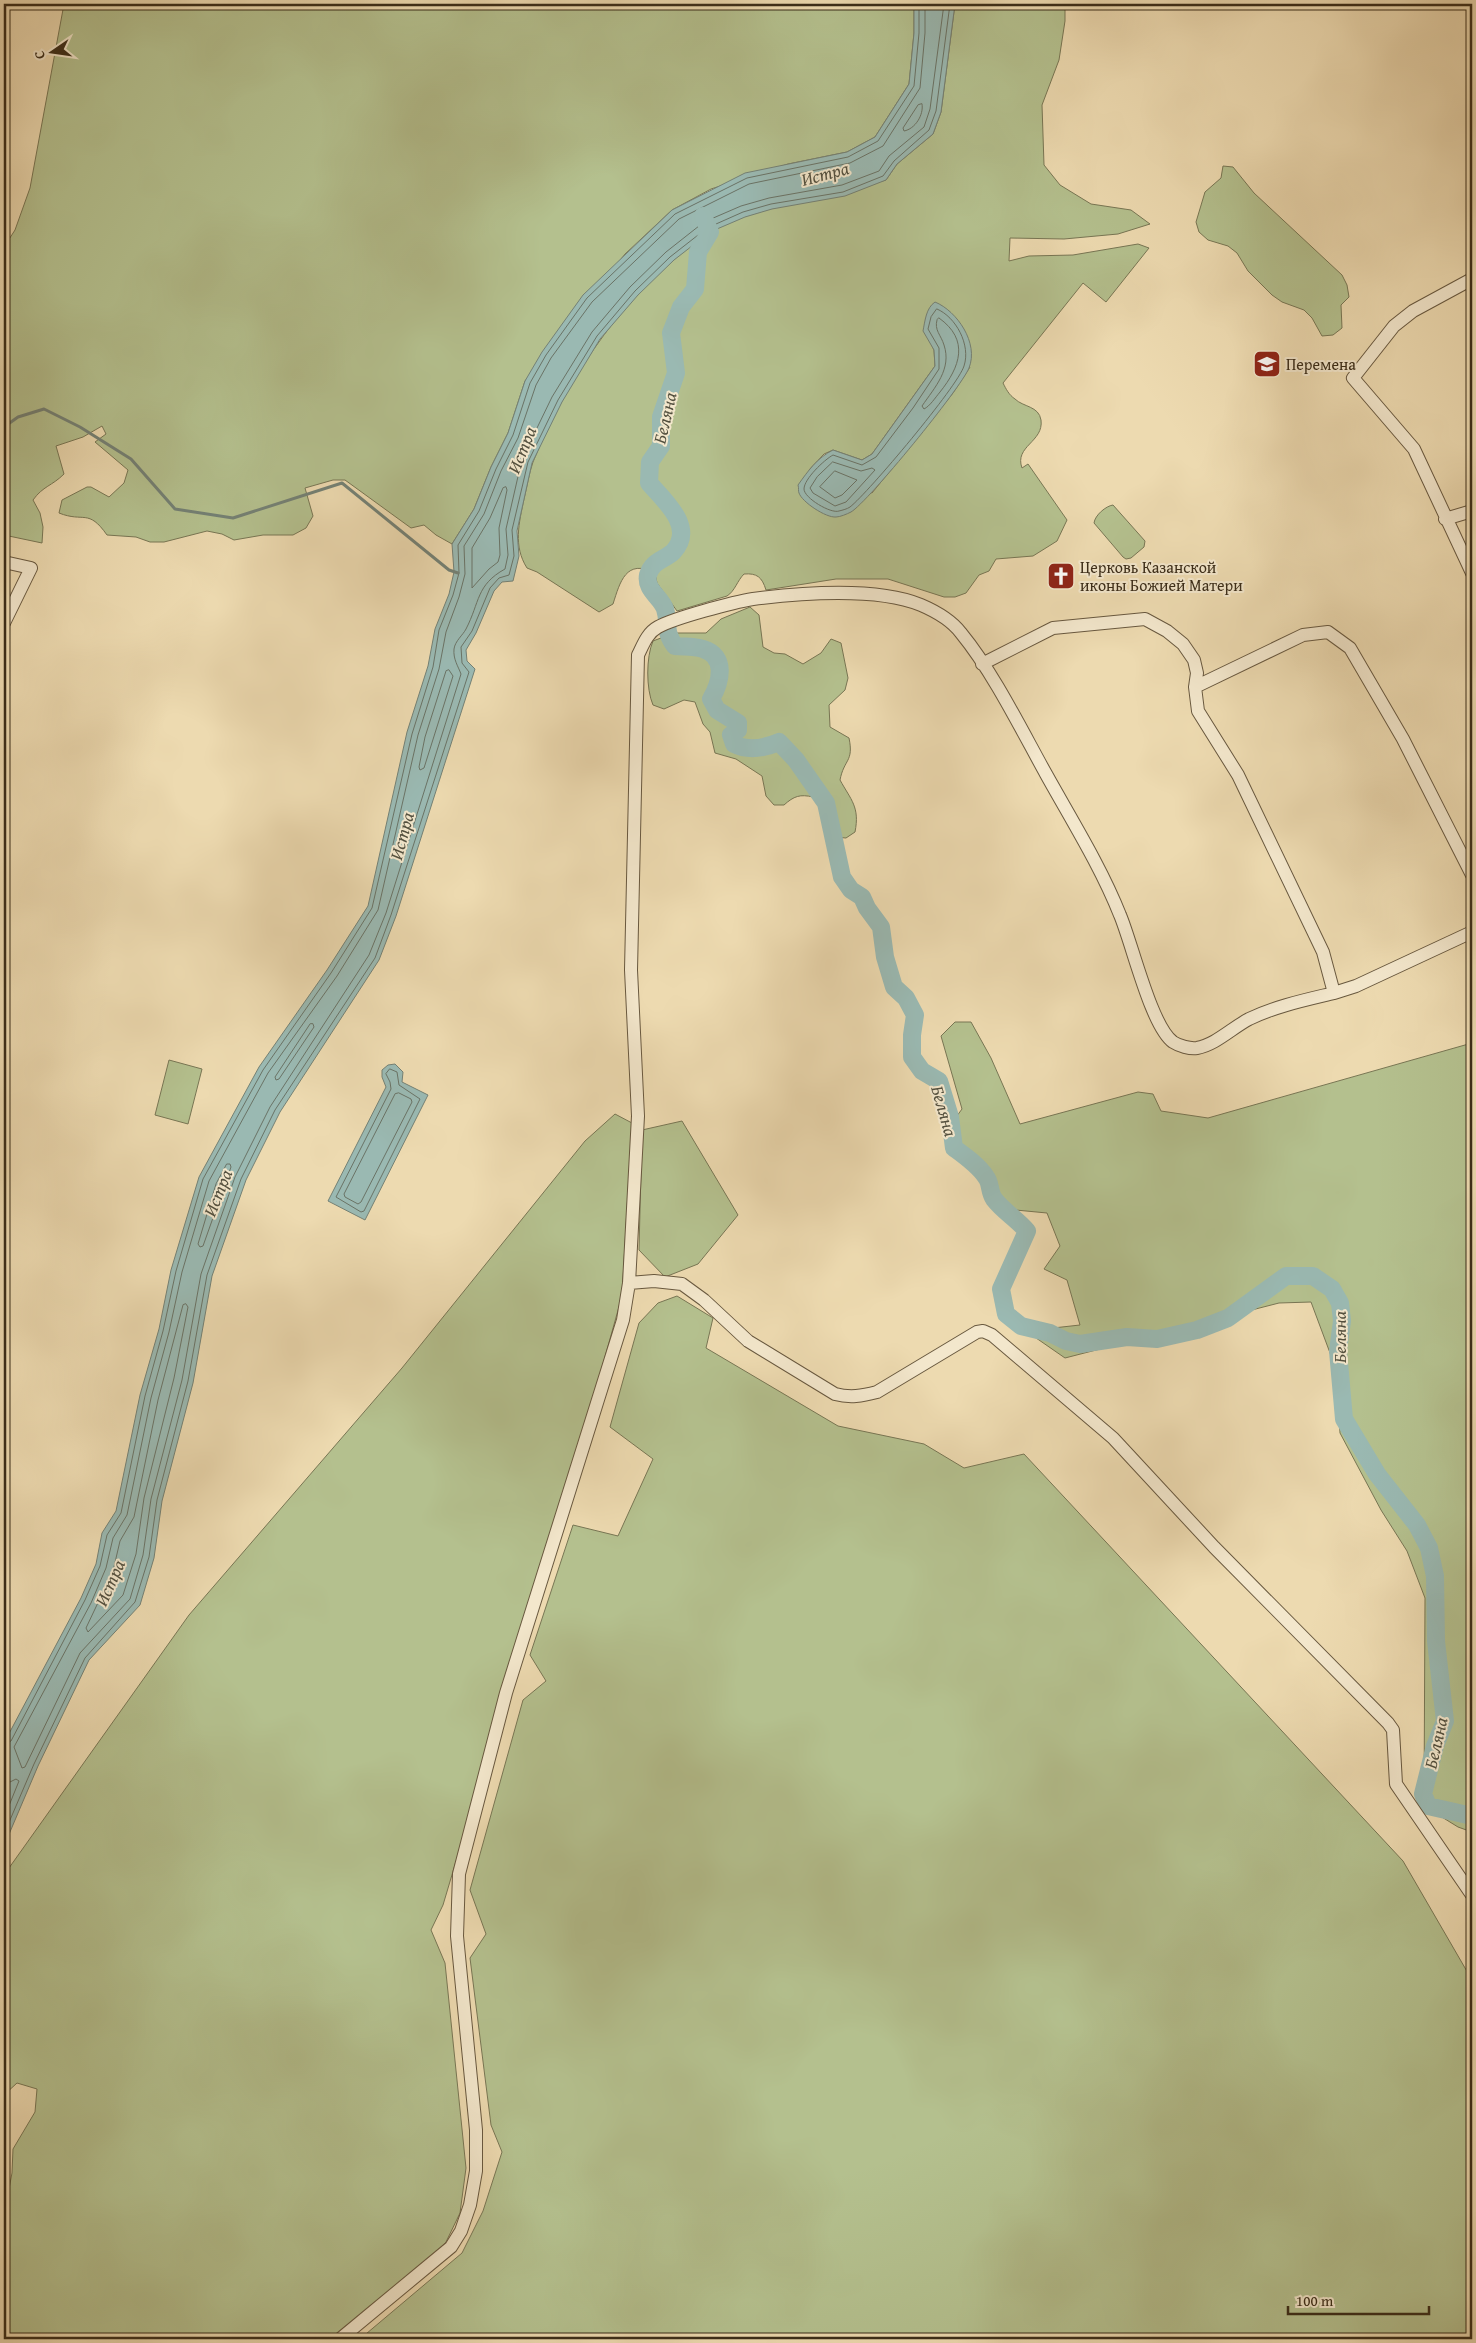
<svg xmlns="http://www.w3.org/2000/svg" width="1476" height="2343" viewBox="0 0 1476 2343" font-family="'Gentium Book Plus',serif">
<rect width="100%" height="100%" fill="#eddab0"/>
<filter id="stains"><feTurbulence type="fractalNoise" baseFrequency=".004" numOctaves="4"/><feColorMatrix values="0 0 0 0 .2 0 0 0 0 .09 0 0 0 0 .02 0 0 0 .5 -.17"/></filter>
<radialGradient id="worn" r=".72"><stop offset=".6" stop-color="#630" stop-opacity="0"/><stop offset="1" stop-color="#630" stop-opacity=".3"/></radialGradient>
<!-- green -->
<path fill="#b4c08e" stroke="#787654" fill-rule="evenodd" d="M64,4H914V33L909,84L875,137L847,152L788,164L711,189L672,210L625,254L525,381L508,433L491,467L474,509L452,544L436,535L424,525L411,528L345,480H333L305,488L313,516L306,528L293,535H263L234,540L222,534L207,531L164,542H150L136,537L107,535C88,508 84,523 59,513L62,500L87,487H91L109,497L124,483L128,470L95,442L106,434L102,426L83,437L56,446L64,474C52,486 43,486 33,500L40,513L43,527L42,543L4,535V247L15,230L30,188Z
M955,4H1065V21L1059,60L1042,105L1044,165L1060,185L1091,204L1131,210L1150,224L1118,234L1064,239L1010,238L1009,261L1029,256L1073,255L1138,244L1149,248L1106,302L1083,283L1003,383C1006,389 1009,395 1015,399C1023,407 1039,406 1041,420C1044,442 1014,446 1022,468L1028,464L1067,520L1057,541L1033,556L996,559L989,571L979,575L966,593L955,597H944L888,579H836L766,590C762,577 757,573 744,574C737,581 735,591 727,596L677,611L657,583L655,573C626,558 620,582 613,604L599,612L537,572L527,568C513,546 519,523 524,499C527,487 529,473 533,462C569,374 628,287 709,233C733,217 766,210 794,203C825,195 856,188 886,180L897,164L933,134L941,112ZM929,339L970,367L953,393L872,493L809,470L824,454L833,450L862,460L872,454L935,366L934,350Z
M1223,166L1233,167L1254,193L1342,275L1347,285L1349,297L1341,305L1342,328L1333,335L1322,336L1312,318L1304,310L1282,302L1272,295L1248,271L1237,253L1228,246L1208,240L1199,232L1196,222L1205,192L1221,178Z
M1113,505L1145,541L1144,547L1131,558L1126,559L1123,557L1094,523C1095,515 1106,506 1113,505Z
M750,607L759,615L763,647L774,653L785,654L803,664L821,653L831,639L841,643L848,678L845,690L829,705L830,727L849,738C854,762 844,759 840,780C851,800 860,807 855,832L846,838L835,837C825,825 823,810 813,797C800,794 794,796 784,805H774L766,796L762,776L736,759L715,753L710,732L703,724L695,702L684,700L664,709L653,705C646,689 646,657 653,641L674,633H706L721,619Z
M955,1022H971L991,1058L1020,1124L1138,1092L1153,1094L1161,1111L1208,1118L1472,1043V1832L1458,1827L1424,1806L1425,1598L1407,1551L1381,1510L1340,1433L1336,1369L1311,1302L1279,1303L1065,1358L1026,1331L1080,1325L1067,1280L1044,1269L1060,1246L1047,1213L1005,1209L943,1135L962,1109L941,1036Z
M169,1060L202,1069L188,1124L155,1115Z
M615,1114L632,1123L622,1296L589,1414L443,1905L431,1930L445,1963L466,2168L460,2213L446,2242L431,2259L331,2339H4V2201L8,2194L12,2173L13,2149L35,2112L37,2089L17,2083L4,2095V1875L189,1615L402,1368L585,1141Z
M682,1121L738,1215L698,1264L665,1277L639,1250L642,1130Z
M677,1296L713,1318L706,1348L838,1426L924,1444L964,1468L1024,1454L1403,1861L1472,1980V2339H360L462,2253L483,2211L502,2152L491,2125L470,1958L486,1934L470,1890L523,1700L546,1681L530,1655L573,1525L618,1536L653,1459L610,1427L639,1323L658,1303Z"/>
<!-- water -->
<path fill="#9ab9b2" stroke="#748175" d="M914,4H955L941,112L933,134L897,164L886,180L845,196L772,209L745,217L710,232L674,260L638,295L600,339L562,402L532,463L517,531L519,556L513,581L502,582L494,591L476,633L466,650L467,661L475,669L396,916L379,960L280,1112L246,1180L212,1276L193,1383L162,1501L154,1558L140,1605L89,1660L38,1766L4,1846V1777L9,1767L4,1743L81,1598L96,1564L102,1533L116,1511L140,1395L159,1329L171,1270L199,1177L259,1067L327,970L368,906L407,732L428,666L435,629L449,594L454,572L452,544L474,509L491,467L508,433L525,381L542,352L583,295L672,210L745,173L847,152L875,137L909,84L914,33Z
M935,302C957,311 979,343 969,368C961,388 868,502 851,512C847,514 840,517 836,517C826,518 802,502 799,493C798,491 799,488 798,485C808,471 817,458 833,450L862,460L872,454L935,366L934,350L923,331C925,321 926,308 935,302Z
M395,1064L403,1072L402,1082L428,1095L365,1220L328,1201L386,1087L382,1077V1070L388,1065Z"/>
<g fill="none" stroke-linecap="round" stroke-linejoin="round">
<!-- shore -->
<path stroke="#6a7366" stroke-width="1" d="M925,4V33L920,88L883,146L850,163L749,184L679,219L592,302L551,358L536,385L518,438L501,471L484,514L464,546L465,574L459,597L446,632L439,669L418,735L378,910L337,976L268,1073L209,1181L182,1272L169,1332L151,1398L127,1515L113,1538L106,1568L91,1603L14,1747L22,1768L25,1767L80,1653L130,1599L143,1555L151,1499L182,1380L201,1274L235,1177L270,1107L369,955L386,913L461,674C458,666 453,659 454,649C455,641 463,635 466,629C480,602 476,585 505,569L508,555L506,529L522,459L552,397L592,332L630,287L666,252L704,222L741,206L769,198L842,185L879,171L889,156L924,127L930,109L944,4
M922,104C924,115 915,129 904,131L903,128L918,105Z
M937,309C956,317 971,345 964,366C958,386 868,493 850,507C847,509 843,510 839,511C831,514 804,498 804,489C804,479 824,460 833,455L862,465L876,457L913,408L939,369V348L928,329L931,317Z
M939,318C970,340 960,367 940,392C935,398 930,406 924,409L922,406C935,387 952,369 944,345C941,335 934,330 937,320Z
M833,462L861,471L872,468L875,470L846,502L835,506L813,493L810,488L817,477Z
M835,471L857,480L842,495L835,498L820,487Z
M506,487L507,490L499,528L500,555L498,562L489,569L472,588V548L490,518L503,488Z
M449,670L453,676L424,768L420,770L419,767L425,737L446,671Z
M313,1024L314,1027L279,1079L276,1080L275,1077L310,1024Z
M390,1069L397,1072L399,1085L420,1099L364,1211L361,1212L336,1197L391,1089L390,1082L386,1074Z
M399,1093L411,1099L412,1102L361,1202L358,1204L345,1197L344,1194L395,1094Z
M227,1164H230L231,1167L203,1246L200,1247L198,1244L216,1184Z
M186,1304L188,1307L174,1378L144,1498L136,1554L123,1595L88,1632L86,1628L113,1571L120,1541L134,1517L158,1400L183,1305Z
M4,1744L11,1741L85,1600L100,1566L107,1535L121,1513L145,1396L163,1331L176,1271L203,1179L263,1070L331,973L372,908L412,734L433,667L439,630L453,595L459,573L458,545L479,511L496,469L513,435L530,383L546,355L587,298L675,214L747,178L848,157L878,141L914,86L919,33V4
M4,1785L16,1779L19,1781L4,1818
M4,1834L34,1764L85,1658L135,1602L149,1557L157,1500L188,1381L207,1275L241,1179L275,1110L375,958L391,915L469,672L462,663L461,647L472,631L490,588L499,578L509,575L514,556L512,530L528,462L558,400L597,336L635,291L670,257L707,228L743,212L771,204L843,192L883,176L894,161L929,130L936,111L950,4"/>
<!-- stream -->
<path stroke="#748175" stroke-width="3" d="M4,427L18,417L44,409L80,427L131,459L175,509L233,518L342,483L449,570L458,573"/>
<!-- river -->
<path stroke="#9ab9b2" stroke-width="18" d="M703,216L710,232L698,252L695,289L681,307L671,333L676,373L661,417V446L650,462L649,483C665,501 696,528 673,552C664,560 652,561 648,575C645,590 661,597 665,609C670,624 663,630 675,646C684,647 694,646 703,649C727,656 721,682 711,699L717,710L738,723V730L731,735L734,744C748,751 765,748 779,742L796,760L826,803L842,877L851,890L862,897L867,908L881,927L885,957L894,987L906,998L915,1015L912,1035V1057L922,1071L939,1081L950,1117L954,1148C965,1156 978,1165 986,1177C991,1183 989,1192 994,1199C1003,1211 1017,1219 1027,1231L1001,1289L1006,1314L1021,1326L1050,1333L1066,1341L1080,1344L1127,1337L1157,1339L1197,1330L1228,1318L1286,1276H1313L1332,1289L1340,1303L1342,1321L1338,1351L1344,1419L1377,1474L1417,1525L1429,1548L1435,1576L1436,1641L1445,1721L1435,1746L1423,1794L1428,1806L1472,1816"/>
<!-- minor casing -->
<g stroke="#68583f" stroke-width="14">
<path id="minor" d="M1472,279L1413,311L1394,326L1353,378L1414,449L1472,573
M1445,519L1472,511
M4,562L31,568L4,623
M982,664L1053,628L1145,619L1167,631L1183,644L1194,660L1197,673L1195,687
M1334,993L1356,986L1472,932
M629,1283L654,1281L682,1284L704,1300L748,1341L835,1394C850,1398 862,1396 877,1392L977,1332L983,1331L992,1335L1113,1438L1214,1547L1388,1723L1393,1730L1396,1784L1472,1895
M340,2339L451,2247L461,2231L470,2205L476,2171V2130L457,1936L459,1874L506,1693L623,1320L629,1283L638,1116L631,970L638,655C643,645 647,633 658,627C674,618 734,602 753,599C800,593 877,587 921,605C935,611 952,621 961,633C993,672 1021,729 1046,774C1071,819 1101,867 1120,915C1132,943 1151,1026 1173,1042C1179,1046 1190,1049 1197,1048C1215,1045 1232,1028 1249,1019C1276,1006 1305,1000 1334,993L1323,952L1238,775L1198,711L1195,687L1303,635L1328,632L1350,648L1403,739L1472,875"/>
</g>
<!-- minor -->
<use href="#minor" stroke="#f3e7cc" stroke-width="12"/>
</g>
<!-- icons -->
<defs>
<g id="school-square" transform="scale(1.4375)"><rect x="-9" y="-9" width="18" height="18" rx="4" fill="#8f2418" stroke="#f3e7cc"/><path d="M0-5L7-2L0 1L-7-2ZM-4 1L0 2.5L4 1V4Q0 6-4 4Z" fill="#fff"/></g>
<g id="church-square" transform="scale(1.4375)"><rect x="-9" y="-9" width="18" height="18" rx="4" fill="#8f2418" stroke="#f3e7cc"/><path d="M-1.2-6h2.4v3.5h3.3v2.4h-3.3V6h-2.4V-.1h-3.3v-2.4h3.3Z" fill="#fff"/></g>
</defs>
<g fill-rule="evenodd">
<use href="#school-square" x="1267" y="364"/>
<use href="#church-square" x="1061" y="576"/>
</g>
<g text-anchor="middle" stroke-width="4" stroke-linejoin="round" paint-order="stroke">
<!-- poi labels -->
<g font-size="16" fill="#3b2d19" stroke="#f3e7cc" text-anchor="start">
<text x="1286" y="370">Перемена</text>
<text x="1080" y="573">Церковь Казанской<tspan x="1080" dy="18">иконы Божией Матери</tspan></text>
</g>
<!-- water labels -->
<g font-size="18" font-style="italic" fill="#53503f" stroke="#f3e7cc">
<text transform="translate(825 174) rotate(-15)" y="6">Истра</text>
<text transform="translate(665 418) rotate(-77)" y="6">Беляна</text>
<text transform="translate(522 450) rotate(-68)" y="6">Истра</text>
<text transform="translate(402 836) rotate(-75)" y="6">Истра</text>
<text transform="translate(944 1111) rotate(74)" y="6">Беляна</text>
<text transform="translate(218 1193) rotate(-68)" y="6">Истра</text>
<text transform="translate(1340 1337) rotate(-90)" y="6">Беляна</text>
<text transform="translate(110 1583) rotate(-66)" y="6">Истра</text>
<text transform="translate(1436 1743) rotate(-77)" y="6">Беляна</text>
</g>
</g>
<!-- margin -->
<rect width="1476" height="2343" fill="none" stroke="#eddab0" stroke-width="20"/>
<rect x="5" y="5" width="1466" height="2333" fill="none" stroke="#3b2d19" stroke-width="2.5"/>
<rect x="10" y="10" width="1456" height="2323" fill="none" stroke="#3b2d19"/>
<!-- north arrow -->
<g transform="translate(52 52) rotate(257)" stroke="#f3e7cc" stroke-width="4" paint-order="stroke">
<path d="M0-4L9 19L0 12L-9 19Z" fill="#3b2d19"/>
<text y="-8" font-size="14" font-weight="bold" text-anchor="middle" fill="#3b2d19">С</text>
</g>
<!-- scale -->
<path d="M1288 2306v8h141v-8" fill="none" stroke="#3b2d19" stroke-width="2.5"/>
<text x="1296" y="2306" font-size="15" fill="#3b2d19" stroke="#f3e7cc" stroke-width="4" paint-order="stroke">100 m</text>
<rect width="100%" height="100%" filter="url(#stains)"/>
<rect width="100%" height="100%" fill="url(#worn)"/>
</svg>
